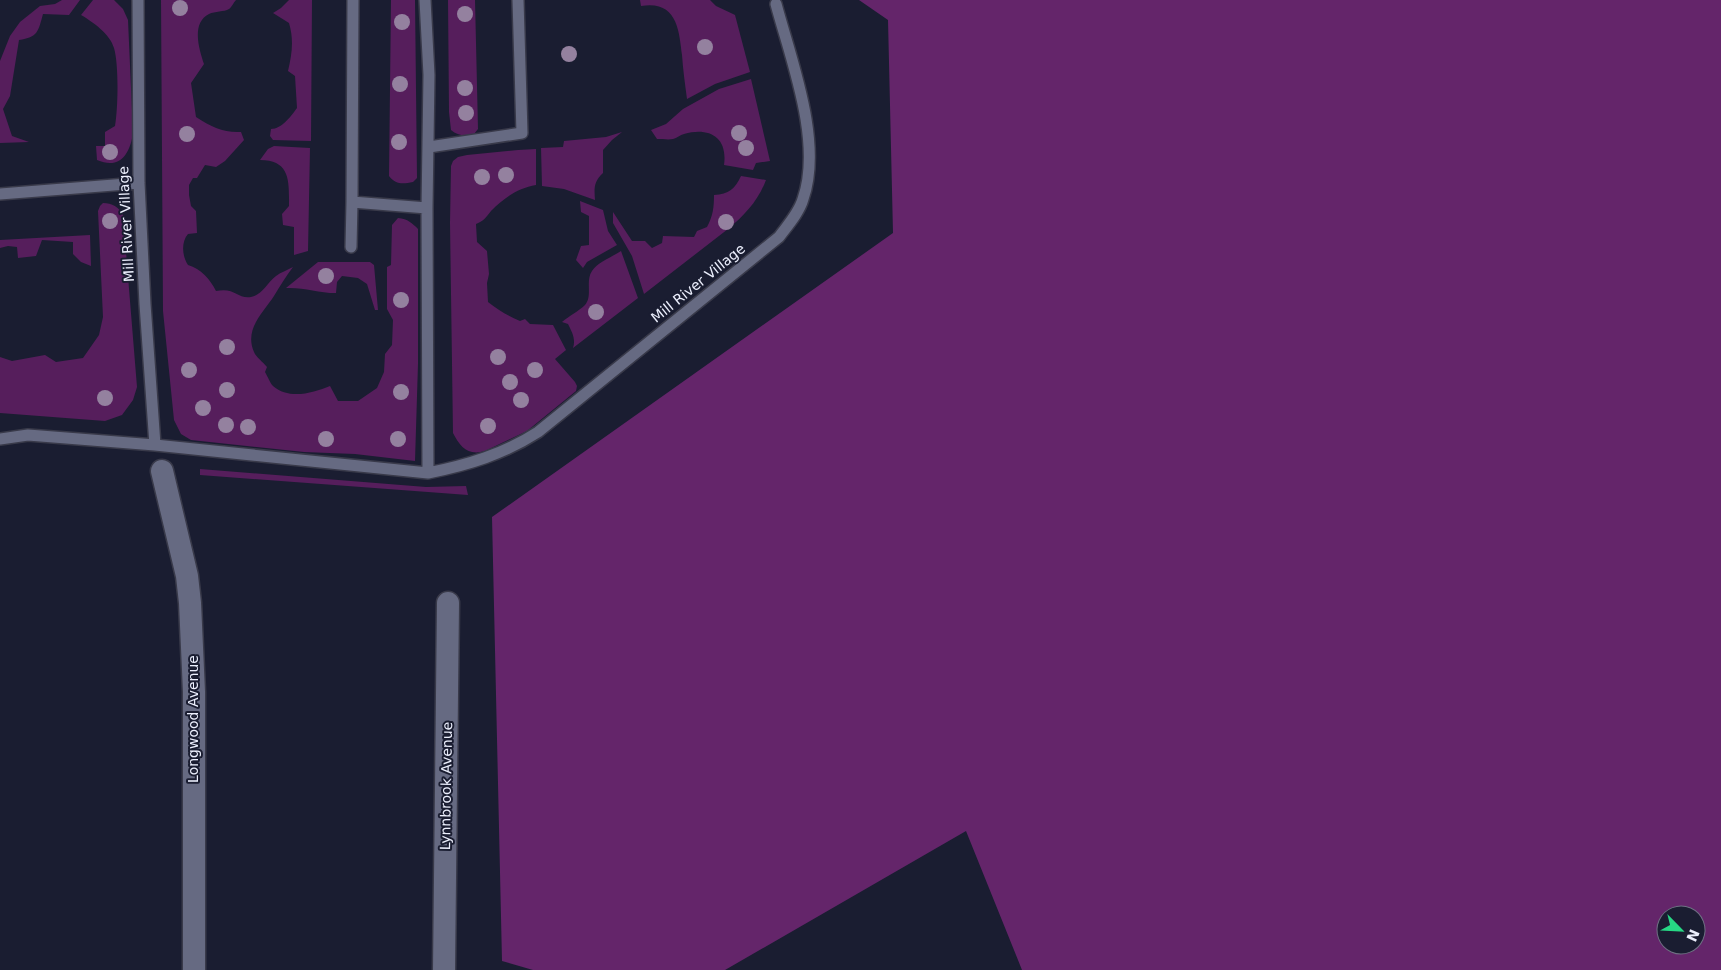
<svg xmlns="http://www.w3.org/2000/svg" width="1721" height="970" viewBox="0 0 1721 970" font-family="'DejaVu Sans',sans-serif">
<rect width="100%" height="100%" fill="#1a1d31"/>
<!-- green -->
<path fill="#561e5c" d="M62,0H80L69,15L43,14C38,32 38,37 19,40L10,96L3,109L12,136L29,142L0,143V61L10,36L20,22L40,6L55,4Z
M93,0H114L123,9L128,20L133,133C130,154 120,170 97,160L96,146H105V132L115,126C118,108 119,65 114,48C110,34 93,22 81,15Z
M161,0H236C234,2 231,8 229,9C224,12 215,11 209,14C191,23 199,49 204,64L191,83L196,117C211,127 224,133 241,132L244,140L225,161L216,167L205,165L197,178H193L189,185V195L191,206L196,211L197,233L188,234C181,242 182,256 188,265C201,269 210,279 216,291C235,287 237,299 251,297C262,295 267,283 276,276C281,272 288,270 293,267C286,276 280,286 274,296C263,313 244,329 254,352C256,357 263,362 267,367L265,372C268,377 270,383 273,386C289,400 313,393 330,386L338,401H358L377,388L384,372L385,354L392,345L393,320L387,309V267L391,265L392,225L398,218C408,219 412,223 418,229V364L415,461L355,454L304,452L191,440L181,434L174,420L163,311Z
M289,0H312L311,141L273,140L270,136L271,129C282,129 291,116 297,108L295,76L288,71C292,54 294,40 289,23L273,13L281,8Z
M391,0H415L417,178L413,182C403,184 396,185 389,176Z
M448,0H475L478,129L474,134C465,136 458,136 451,130L449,112Z
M640,0H710L716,6L733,14L735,15L750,72L715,84L687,99C685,84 683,70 682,55C679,30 677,0 641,6Z
M751,79L770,161L756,163L753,170L724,165C728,137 709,127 684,134C680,135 677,138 673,139C669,140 662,139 657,139L651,130L666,124L683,109L719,89Z
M622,132L612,140L603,150V173C594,181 594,188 595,200L564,189L542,186L541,148L563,147L564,141L606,137Z
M274,146L310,148L308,251L294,255V227L283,225L282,214L289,206C289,182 291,160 260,160L268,149Z
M536,149V185C518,188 504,198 491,211C486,217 484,221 476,224L477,242L487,251L489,274L487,283L488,302C498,310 508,316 520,321L525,319L530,324L553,325L566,350L555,359L575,382L577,386L576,391L527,431L485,451C468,456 460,447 453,433L450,223L451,166L453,161L458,157L467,155L518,150Z
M741,176L766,180C758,201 745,215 728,229L644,294L632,256L613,223V212L632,241H645L652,248L662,243L663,236L694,237L697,231L707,227C713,216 714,207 714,195C729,194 735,189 741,176Z
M580,201L603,210L608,231L617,245L587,262L583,268L576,260L581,246L589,245V216L581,212Z
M103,203C112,203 119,207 123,215L137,387L133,400L122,415L105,421L0,413V357L12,361L45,355L56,362L83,358L99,335L103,317L98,211L100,206Z
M90,235L91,266L81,262L73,254V242L42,240L36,256L18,258L17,247L8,246L0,248V240Z
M621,251L638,298L573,348C576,339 572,332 568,324L562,322C569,316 579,311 585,305C593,296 585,281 592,271C598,262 612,257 621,251Z
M318,262H370L374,265L378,310H375L367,284L358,278L342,276L337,282L336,293C318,293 303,287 286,288Z
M200,469L426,487L466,486L468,495L200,475Z"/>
<!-- forest -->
<path fill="#64256a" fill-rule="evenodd" d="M859,0H1721V970H1022L966,831L725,970H533L502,961L492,517L893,233L888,20ZM1666,915H1696V945H1666Z"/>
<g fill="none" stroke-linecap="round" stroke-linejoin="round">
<!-- lane casing -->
<g stroke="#393a4a" stroke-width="14">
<path id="lane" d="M138,0L139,183L145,304L155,445
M353,0L352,202L427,208
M425,0L429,75L427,208L428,473
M429,147L522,133L518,0
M0,194L139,183
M351,247L352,202
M0,439L28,435L155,445L428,473C468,465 504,454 538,432L779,237C787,226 799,213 803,199C823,142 791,60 776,4"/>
</g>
<!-- street casing -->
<g stroke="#393a4a" stroke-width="25">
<path id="street" d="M162,471L187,576L190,603L194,692V970
M444,970L448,603"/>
</g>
<!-- lane -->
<use href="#lane" stroke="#666a82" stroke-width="11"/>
<!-- street -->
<use href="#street" stroke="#666a82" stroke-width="22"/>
</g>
<!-- trees -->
<g fill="#94819f">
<circle cx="180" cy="8" r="8"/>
<circle cx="465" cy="14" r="8"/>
<circle cx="402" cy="22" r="8"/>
<circle cx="705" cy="47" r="8"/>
<circle cx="569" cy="54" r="8"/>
<circle cx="400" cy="84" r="8"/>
<circle cx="465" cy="88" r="8"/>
<circle cx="466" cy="113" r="8"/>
<circle cx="739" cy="133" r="8"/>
<circle cx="187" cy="134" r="8"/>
<circle cx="399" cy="142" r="8"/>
<circle cx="746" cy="148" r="8"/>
<circle cx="110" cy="152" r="8"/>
<circle cx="506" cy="175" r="8"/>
<circle cx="482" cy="177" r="8"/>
<circle cx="110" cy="221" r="8"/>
<circle cx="726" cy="222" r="8"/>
<circle cx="326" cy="276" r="8"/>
<circle cx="401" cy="300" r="8"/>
<circle cx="596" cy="312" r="8"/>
<circle cx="227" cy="347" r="8"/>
<circle cx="498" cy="357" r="8"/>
<circle cx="189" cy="370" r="8"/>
<circle cx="535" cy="370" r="8"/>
<circle cx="510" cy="382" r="8"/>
<circle cx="227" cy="390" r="8"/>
<circle cx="401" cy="392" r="8"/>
<circle cx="105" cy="398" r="8"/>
<circle cx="521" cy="400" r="8"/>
<circle cx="203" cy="408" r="8"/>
<circle cx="226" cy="425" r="8"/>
<circle cx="488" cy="426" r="8"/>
<circle cx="248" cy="427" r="8"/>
<circle cx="326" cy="439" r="8"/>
<circle cx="398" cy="439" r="8"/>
</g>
<g text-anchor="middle" stroke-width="4" stroke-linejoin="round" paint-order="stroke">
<!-- street labels -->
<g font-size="14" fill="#eceffd" stroke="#1a1d31">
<text transform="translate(126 224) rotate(-93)" y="5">Mill River Village</text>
<text transform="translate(698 283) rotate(-39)" y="5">Mill River Village</text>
<text transform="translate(193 719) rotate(-90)" y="5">Longwood Avenue</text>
<text transform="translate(446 786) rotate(-89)" y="5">Lynnbrook Avenue</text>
</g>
</g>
<!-- north arrow -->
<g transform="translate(1681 930) rotate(114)"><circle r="24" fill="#1a1d31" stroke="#6e7183"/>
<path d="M0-4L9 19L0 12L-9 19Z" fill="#27d885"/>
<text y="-8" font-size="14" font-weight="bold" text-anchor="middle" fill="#eceffd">N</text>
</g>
</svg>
